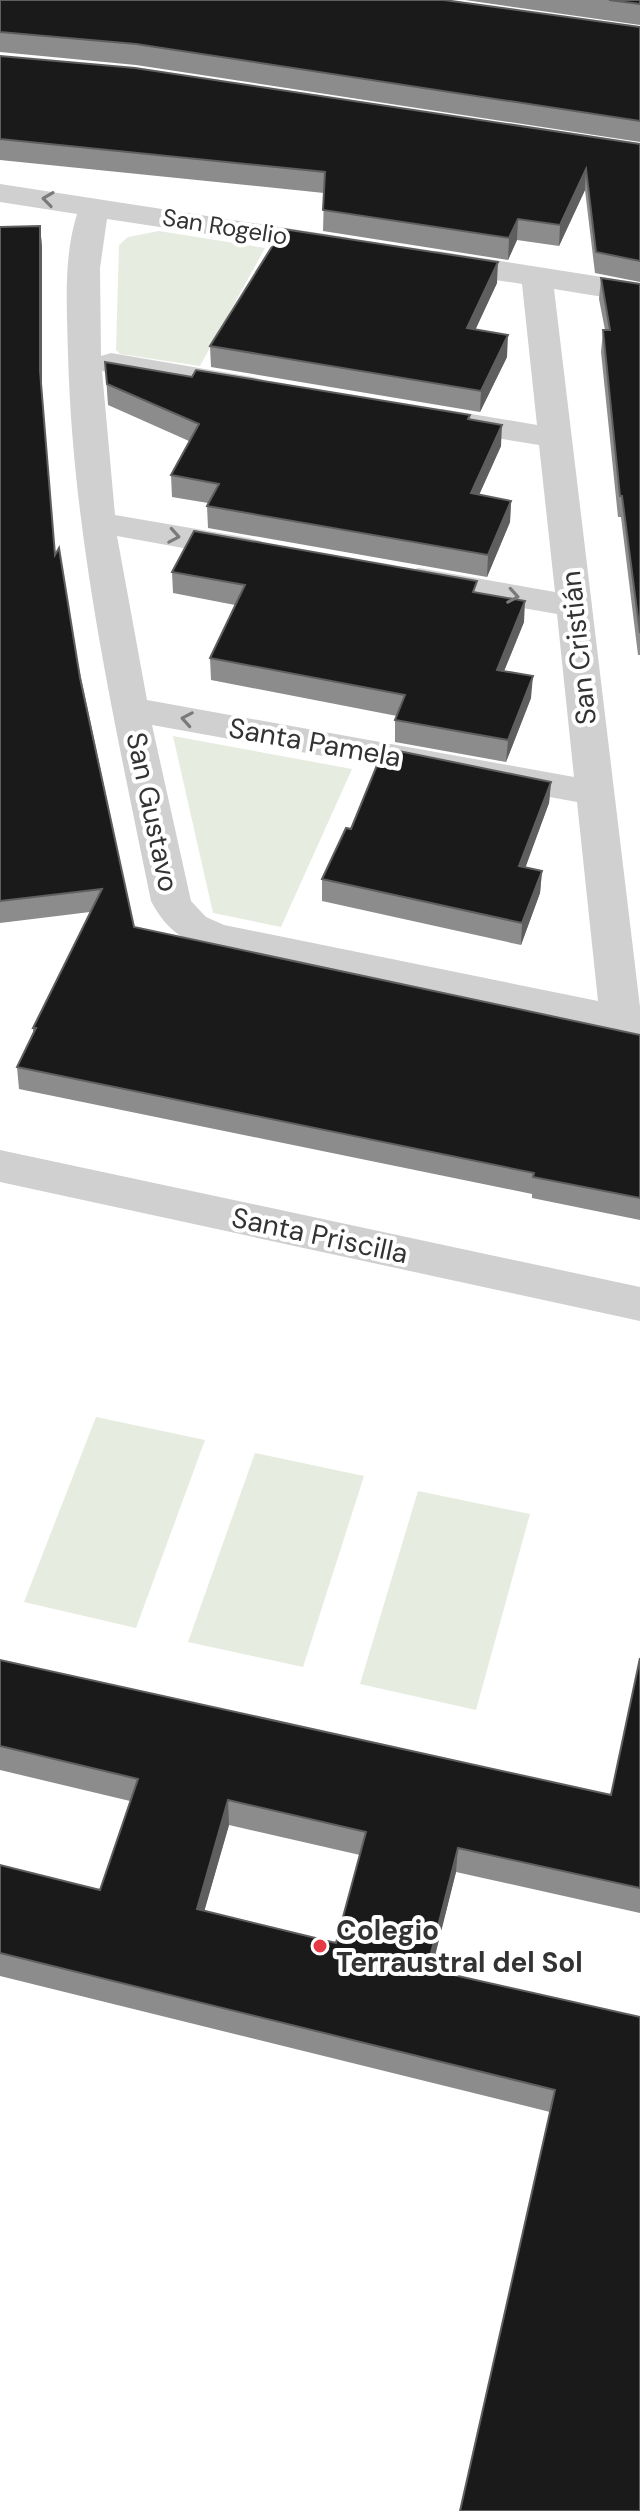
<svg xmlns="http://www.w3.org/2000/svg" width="640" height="2511" viewBox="0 0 640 2511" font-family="'DM Sans',sans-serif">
<rect width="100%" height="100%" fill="#fff"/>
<!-- green -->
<path fill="#e6ecdf" d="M159,231L265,248L200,366L120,354L116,350L119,245L128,237Z
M173,736L352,769L281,927L213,913Z
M96,1417L205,1440L136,1628L24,1602Z
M255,1453L364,1476L303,1667L188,1642Z
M418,1491L530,1514L476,1710L360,1684Z"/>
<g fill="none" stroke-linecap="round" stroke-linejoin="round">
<!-- minor -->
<path fill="#d0d0d0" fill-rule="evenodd" d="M0,184L338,236L349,238L354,245L349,252L338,254L107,219L100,268L101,356L111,353L252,377L264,380L269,387L264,394L252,397L102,371L115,515L249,538L261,541L267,549L261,557L249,560L117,536L147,700L574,777L557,614L419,590L406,587L401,579L406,571L419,568L555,592L539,445L442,429L430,426L425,419L430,412L442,409L537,425L522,284L437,271L426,268L421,261L426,254L437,251L640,283V303L554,289L640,1007V1039L224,953C189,944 168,934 151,901C114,719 73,540 68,354C67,308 63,259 77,214L0,202ZM152,725L577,802L598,1001L224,925L206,917L191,901Z
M0,1150L640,1287V1321L0,1182Z"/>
</g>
<!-- wall -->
<path fill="#8c8c8c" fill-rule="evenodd" d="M0,0L640,27V142L136,65L0,52Z
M465,0H640V25Z
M0,56L640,144V282L595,273L585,190L559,246L517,240L508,260L323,231L324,193L0,160Z
M40,226L42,247V392L55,555L134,927L640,1035V1220L532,1198V1194L19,1089L17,1067L33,1033V1028L90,912L0,923V227Z
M601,278L640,284V655H638L621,517H618L601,352L603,330H605L599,299Z
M497,283L475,330L507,357L480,412L211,367L210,346Z
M105,362L192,377L470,419L501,446L479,495L511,501L510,522L487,577L208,528L207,506L208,503L172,497L171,475L189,441L108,405Z
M172,572L476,592L524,622L504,671L531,698L506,762L395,742V720L397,716L211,680L210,658L235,605L173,593Z
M551,782L549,803L525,867L542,871L540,893L521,945L322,901V879L351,829Z
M640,1658V1913L456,1872L431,1970L640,2017L550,2112L0,1976V1865L100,1890L130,1801L0,1770V1660L611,1795ZM229,1825L360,1855L336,1943L204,1911Z"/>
<!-- shaded-wall -->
<path fill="#5f5f5f" d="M586,169L585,190L559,246L560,225Z
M518,219L517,240L508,260L509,238Z
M40,226L42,247V392L40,371Z
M498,262L497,283L466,350L467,328Z
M508,335L507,357L480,412L481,391Z
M502,425L501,446L470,515L471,493Z
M511,501L510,522L487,577L488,555Z
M525,601L524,622L496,691L497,670Z
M533,676L531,698L506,762L508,740Z
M551,782L549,803L518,888L519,866Z
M542,871L540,893L521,945L522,923Z
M228,1800L229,1825L198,1933L197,1909Z
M458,1848L456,1872L426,1992L427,1969Z"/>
<!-- building -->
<path fill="#1a1a1a" stroke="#5f5f5f" stroke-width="2" fill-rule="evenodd" d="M0,0H444L640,27V121L136,44L0,32Z
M609,0H640V4Z
M0,56L135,68L640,144V261L596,252L586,169L560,225L518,219L509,238L323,210L325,172L0,139Z
M40,226V371L55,555L59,548L80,678L134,927L640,1035V1198L533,1177L534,1173L17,1067L36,1028H33L102,889L0,901V227Z
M283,229L498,262L467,328L508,335L481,391L210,346Z
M601,278L640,284V633L622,496H620L603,330H610Z
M105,362L192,377L196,370L470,415L468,419L502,425L471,493L511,501L488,555L207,506L219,484L171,475L199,424L107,384Z
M194,531L477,581L473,592L525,601L497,670L533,676L508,740L395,720L405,695L210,658L245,585L172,572Z
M384,748L551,782L519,866L542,871L522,923L322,879L346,828L351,829Z
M640,1658V1888L458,1848L427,1969L640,2017V2511H460L555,2090L0,1953V1865L100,1890L138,1779L0,1746V1660L611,1795ZM228,1800L366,1832L336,1943L197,1909Z"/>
<!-- one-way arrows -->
<defs><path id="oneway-chevron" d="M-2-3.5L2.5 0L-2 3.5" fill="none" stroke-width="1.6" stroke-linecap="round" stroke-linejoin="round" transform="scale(2)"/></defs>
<g stroke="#7a7a7a">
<use href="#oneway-chevron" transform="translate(48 199) rotate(-172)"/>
<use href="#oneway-chevron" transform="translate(174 536) rotate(10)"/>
<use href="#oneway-chevron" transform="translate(513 596) rotate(10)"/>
<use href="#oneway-chevron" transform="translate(187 719) rotate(-170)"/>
</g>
<!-- markers -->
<circle fill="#e63946" stroke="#fff" stroke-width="3" cx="320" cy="1946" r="8"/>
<g text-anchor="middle" stroke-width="8" stroke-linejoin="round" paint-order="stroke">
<!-- far-street labels -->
<g font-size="24" fill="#333" stroke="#fff">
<text transform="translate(225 227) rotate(9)" y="8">San Rogelio</text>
</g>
<!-- street labels -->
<g font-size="28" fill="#333" stroke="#fff">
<text transform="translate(578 648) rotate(-96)" y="10">San Cristián</text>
<text transform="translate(315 742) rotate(10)" y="10">Santa Pamela</text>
<text transform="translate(153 812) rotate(78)" y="10">San Gustavo</text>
<text transform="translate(320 1235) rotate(12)" y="10">Santa Priscilla</text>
</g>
<!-- poi labels -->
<g font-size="28" font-weight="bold" fill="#333" stroke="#fff" text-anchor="start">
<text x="336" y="1940">Colegio<tspan x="336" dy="32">Terraustral del Sol</tspan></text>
</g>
</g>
</svg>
